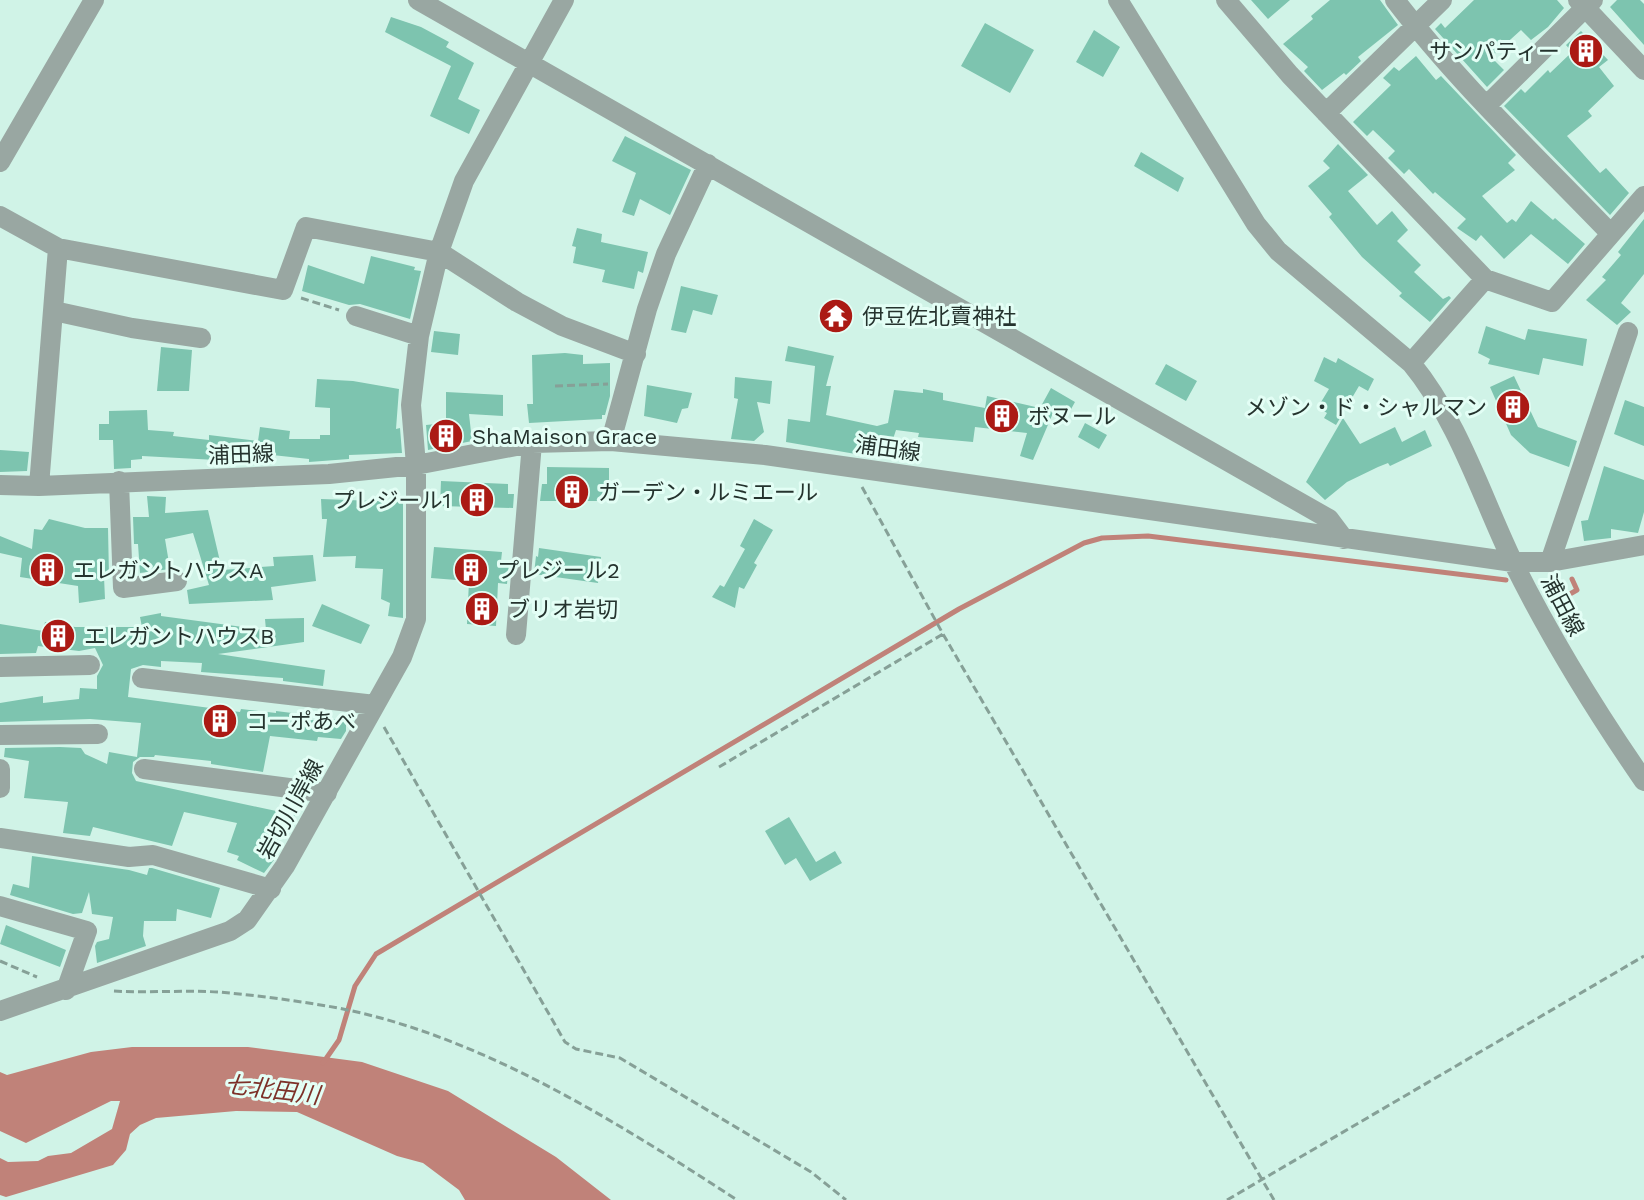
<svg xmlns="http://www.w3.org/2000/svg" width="1644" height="1200" viewBox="0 0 1644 1200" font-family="'Work Sans','Noto Sans JP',sans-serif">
<rect width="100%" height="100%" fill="#d0f3e7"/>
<!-- water -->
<path fill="#c08279" d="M132,1047H248L362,1062L448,1091L556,1157L611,1200H465L459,1190L423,1163L397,1156L297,1112L236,1111L156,1118L140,1125L130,1134L126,1150L113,1165L6,1197L0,1195V1158L8,1162L38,1161L48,1156L71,1153L112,1129L120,1101H111L26,1143L0,1131V1072L7,1075L91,1052Z"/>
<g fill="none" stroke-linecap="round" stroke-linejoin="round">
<!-- stream -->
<path stroke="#c08279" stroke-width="5" d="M1561,599L1577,590L1572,579
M323,1063L339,1040L355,986L376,954L959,609L1084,543L1102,538L1148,536L1506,580"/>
</g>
<!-- building -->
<path fill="#7dc4af" d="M1251,0H1290L1268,19Z
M1330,0H1380L1398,25L1358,57L1361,61L1346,75L1344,73L1322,90L1304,71L1308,67L1283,44L1313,19L1311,16Z
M1474,0H1557L1564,8L1548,27L1531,40L1521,30L1491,57L1504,70L1487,87L1435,29L1441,23L1445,28Z
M1617,0H1640L1644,4V45L1610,7Z
M391,17L421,27L449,42L446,47L474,63L458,99L480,110L469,134L430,116L451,66L385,32Z
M985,23L1034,50L1010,93L961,66Z
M1094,30L1120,47L1103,77L1076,62Z
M1581,31L1608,60L1599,67L1614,86L1588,111L1592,116L1567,136L1600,173L1606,168L1629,193L1610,215L1504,106L1521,89L1525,93L1548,70L1550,73L1572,52L1566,45Z
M1416,56L1436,80L1441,76L1516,155L1508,163L1515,170L1482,196L1507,223L1512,219L1516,222L1531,201L1553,220L1555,218L1585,244L1568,264L1531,234L1504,259L1481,235L1476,241L1457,228L1466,219L1435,192L1433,194L1409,169L1404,174L1388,158L1395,151L1373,130L1367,136L1353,122L1391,85L1383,78L1394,67L1399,71Z
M625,136L691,170L670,215L640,199L634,216L622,212L636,173L612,161Z
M1338,144L1368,175L1348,191L1377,225L1392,211L1408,230L1397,241L1421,265L1414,272L1443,299L1449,296L1451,298L1430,322L1399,296L1402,293L1362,257L1329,217L1332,214L1308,186L1330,168L1323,161Z
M1141,152L1184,178L1178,192L1134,166Z
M1644,219V274L1621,303L1631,312L1617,325L1586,300L1606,280L1602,277L1621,255L1618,252Z
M577,228L602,234L601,242L648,252L643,273L638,271L634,289L602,282L605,270L573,263L576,247L572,246Z
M371,256L415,267L414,270L421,271L410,319L360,304L349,305L302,291L308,265L364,284Z
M681,286L718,295L712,315L693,310L686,333L671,330Z
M1486,326L1525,340L1528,329L1587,339L1583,366L1543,358L1539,375L1488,364L1490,359L1478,353Z
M434,331L460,334L458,355L431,352Z
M788,346L834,356L826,386H831L826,415L877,426L888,423L894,390L923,393V389L943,393V400L985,408L987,396L1040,408L1051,388L1075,402L1065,420L1053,413L1033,460L1020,456L1027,433L975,427L973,442L918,437L919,433L896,430L892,442L877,440L873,457L786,442L788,419L810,422L815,366L785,361Z
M161,347L192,350L189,391H157Z
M565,353L583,355V364L610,363V396L605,415H602V419L529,423L527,404H533L532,355Z
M1324,357L1336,363L1338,358L1374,379L1368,391L1359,386L1336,425L1324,418L1327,413L1318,407L1329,389L1314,381Z
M1166,364L1197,381L1186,401L1155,384Z
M1514,376L1538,427L1577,441L1569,467L1530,453L1511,435L1490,387Z
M735,377L772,381L770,404L757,402L764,432L754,441L731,439L738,399L734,398Z
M317,379L353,381L399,389L396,429L400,428L402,453L349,455V459L309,462V459L236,451L235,461L142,456V459L131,460V468L114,469L113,440H99V424H109V411L147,410L148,430L174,432L173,436L209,440V435L258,441L260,427L290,431L289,439H320V435H330V408L315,407Z
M647,385L692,393L688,408L682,409L677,423L644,416Z
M446,392L503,395V416L469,414L472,441L428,450L426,425L446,423Z
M1625,400L1644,407V446L1614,434Z
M1343,418L1360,444L1395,427L1402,442L1425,430L1432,446L1390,466L1388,463L1378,467L1347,482L1325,500L1306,482Z
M1085,423L1107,435L1099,449L1078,437Z
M0,450L29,452L27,471L0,472Z
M1604,466L1644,480V512L1638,533L1611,529V538L1584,541L1581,521L1588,520Z
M547,467L609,468V501H540L542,484H547Z
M441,481L508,484V494H514L513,508L440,506Z
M147,496L166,497L165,513L208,510L222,570L274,566L273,557L313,555L316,581L271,587L273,600L189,604L187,590L209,585L193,533L165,539L170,569L140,573L138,544H134L133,517H149Z
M321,499L403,502V618L388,616L390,603L381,599L383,569L355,568L356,556L323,557L327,519H322Z
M49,519L85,528H108L109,577H104L105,599L79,603L78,586L20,577L22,558L0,553V536L32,549L34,529L42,530Z
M754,519L773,530L754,563L757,565L744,589L739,587L735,608L712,597L720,585L724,587L745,549L740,546Z
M434,547L502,552L501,561L509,562L507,584L498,583L496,626L467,624L469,581L431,578Z
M539,548L601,557L598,583L534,574L536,556L538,557Z
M322,604L370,625L361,644L312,626Z
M161,613V616L266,630L265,619L304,618V642L218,654L325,670L323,686L283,681V678L201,672L202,663L161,661V667L143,665L131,669L128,697L240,712L241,709L276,713V711L300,714L299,718L325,722V718L346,721V731L341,739L318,737L317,741L270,736L263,772L211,764V761L155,755L154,757H140L133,762L132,773L136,781L295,815L288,832L280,831L274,860L264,873L237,860L239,856L227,852L237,823L184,812L172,846L93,827L90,836L63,833L68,802L24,798L29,761L4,757L5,748L60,747L81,748L85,754L107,764L109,752L137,757L141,723L90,719L0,722V703L43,696V703L79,699L80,688L97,689V676L103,665L95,648L79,651L38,646L36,653L0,654V624L43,631L45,622L75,627H142L140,617Z
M789,817L816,862L835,851L842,863L810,881L796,858L785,865L765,831Z
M32,856L129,870L147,875L149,868H152L220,888L211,918L177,909L176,921H144L143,936L146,946L97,963L95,946L97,942L109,939L113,917L92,914L89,892L82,913L73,914L10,895L13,884L29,888Z
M6,925L66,950L60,967L0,944Z"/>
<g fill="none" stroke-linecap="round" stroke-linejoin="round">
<!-- path -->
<path stroke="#86a097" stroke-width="3" stroke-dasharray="8 4" stroke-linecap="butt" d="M301,298L339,310
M555,386L608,384
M862,487L943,634L1274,1200
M384,727L565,1042L576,1049L620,1058L811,1172L846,1200
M719,767L943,634
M0,961L37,977
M114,991C148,993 183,990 218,992C254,995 291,1000 327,1006C473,1031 614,1120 737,1200
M1227,1200L1644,956"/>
<!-- minor -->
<path stroke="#99a7a2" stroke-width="20" d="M418,0L1329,519L1344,539
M1118,0L1256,224L1278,251L1411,363C1458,420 1481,495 1512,560C1550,637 1595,710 1644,781
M1226,0L1290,75L1485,279L1552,302L1644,196
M1395,0C1459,84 1538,158 1611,234
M1578,0L1644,70
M1487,105L1593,0
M1326,113L1442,0
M0,162L94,0
M0,216L58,248L283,290L306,227L439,252L517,302L562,326L636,354
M54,311L132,328L201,338
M356,316L419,336
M1411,363L1485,279
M611,441L647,309L666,254L708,164
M119,481L123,588L177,581
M0,485L39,486L329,474L416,465L532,443L611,441L765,455L1513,562H1550L1644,545
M39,486L58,248
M1550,562L1628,332
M516,635L532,443
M0,667L90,665
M142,678L375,705
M0,735L98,734
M0,769V788
M144,769L327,793
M0,838L129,857L153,855L271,889
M0,906L87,931L66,990
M0,1011L230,931L247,920L285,866L402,657L416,619V465L411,405L419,336L439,252L464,181L564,0"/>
</g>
<!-- icons -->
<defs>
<g id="building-disc" transform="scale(1.8)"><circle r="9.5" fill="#ab1a14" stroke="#e3fef5"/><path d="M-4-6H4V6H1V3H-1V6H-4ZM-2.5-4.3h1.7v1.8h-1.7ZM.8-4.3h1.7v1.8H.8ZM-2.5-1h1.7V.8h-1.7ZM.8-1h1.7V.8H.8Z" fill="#fff"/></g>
<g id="temple-disc" transform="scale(1.8)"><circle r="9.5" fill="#ab1a14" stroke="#e3fef5"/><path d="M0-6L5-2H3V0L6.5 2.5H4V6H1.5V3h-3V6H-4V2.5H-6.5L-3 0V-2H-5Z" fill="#fff"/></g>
</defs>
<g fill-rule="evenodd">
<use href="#building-disc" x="1586" y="51"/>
<use href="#temple-disc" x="836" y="316"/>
<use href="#building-disc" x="1513" y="407"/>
<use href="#building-disc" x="1002" y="416"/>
<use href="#building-disc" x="446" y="436"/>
<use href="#building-disc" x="572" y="492"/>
<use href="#building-disc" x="477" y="500"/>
<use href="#building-disc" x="47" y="570"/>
<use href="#building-disc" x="471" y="570"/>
<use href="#building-disc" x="482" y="609"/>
<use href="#building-disc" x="58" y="636"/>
<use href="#building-disc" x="220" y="721"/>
</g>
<g text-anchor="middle" stroke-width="6" stroke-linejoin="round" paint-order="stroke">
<!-- poi labels -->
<g font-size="22" fill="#25332e" stroke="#e3fef5" text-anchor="start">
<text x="1560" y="59" text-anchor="end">サンパティー</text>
<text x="862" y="324">伊豆佐北賣神社</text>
<text x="1487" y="415" text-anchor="end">メゾン・ド・シャルマン</text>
<text x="1028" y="424">ボヌール</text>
<text x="472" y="444">ShaMaison Grace</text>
<text x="598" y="500">ガーデン・ルミエール</text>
<text x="451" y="508" text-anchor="end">プレジール1</text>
<text x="73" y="578">エレガントハウスA</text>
<text x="497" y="578">プレジール2</text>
<text x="508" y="617">ブリオ岩切</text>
<text x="84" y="644">エレガントハウスB</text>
<text x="246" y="729">コーポあべ</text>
</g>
<!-- street labels -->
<g font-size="22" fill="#25332e" stroke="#e3fef5">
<text transform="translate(888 448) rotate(8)" y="8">浦田線</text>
<text transform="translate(241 454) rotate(-2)" y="8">浦田線</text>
<text transform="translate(1563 605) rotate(62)" y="8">浦田線</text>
<text transform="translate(290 809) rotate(-61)" y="8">岩切川岸線</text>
</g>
<!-- water labels -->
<g font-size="24" font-style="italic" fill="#7d3129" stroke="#e3fef5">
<text transform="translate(272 1090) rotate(7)" y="8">七北田川</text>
</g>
</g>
</svg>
